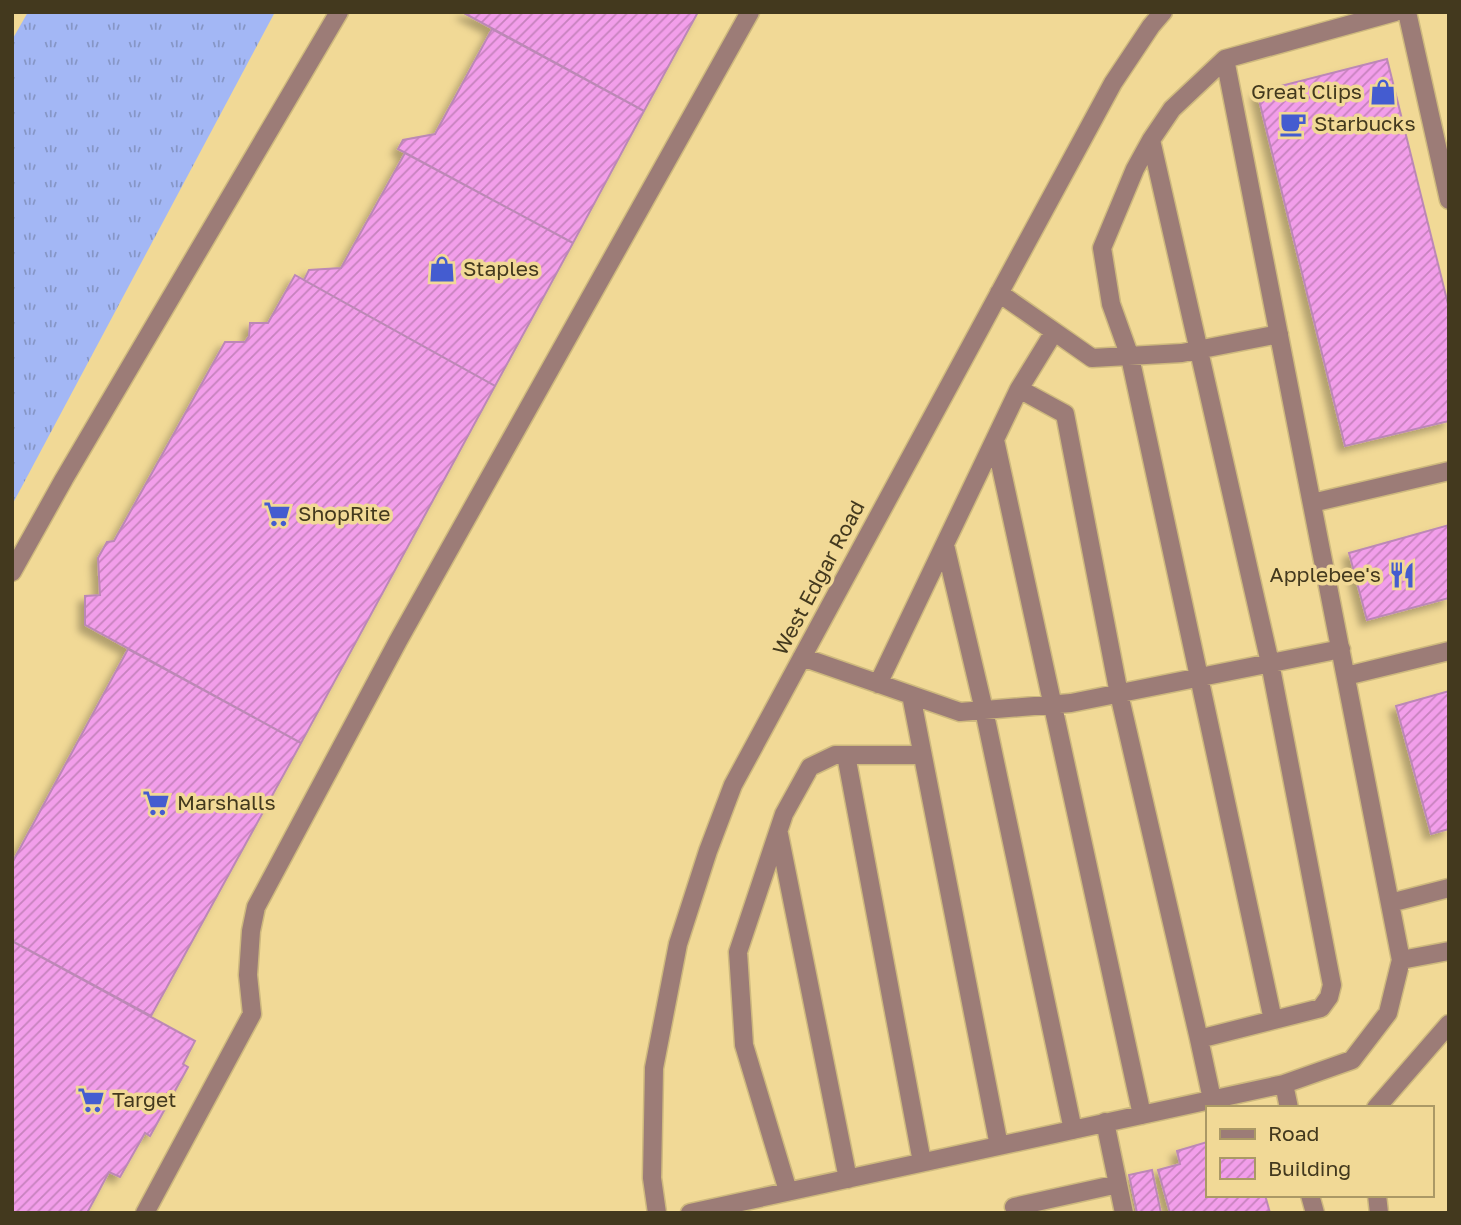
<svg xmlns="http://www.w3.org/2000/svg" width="1461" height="1225" viewBox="0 0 1461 1225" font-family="'Golos Text',sans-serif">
<defs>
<pattern id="grass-tufts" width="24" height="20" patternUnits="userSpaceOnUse" patternTransform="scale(1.75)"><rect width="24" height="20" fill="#a3b7f5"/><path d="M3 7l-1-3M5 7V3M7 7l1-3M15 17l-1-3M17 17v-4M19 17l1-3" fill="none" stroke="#8696c6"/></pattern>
<pattern id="building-hatch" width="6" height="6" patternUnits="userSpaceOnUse" patternTransform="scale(1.75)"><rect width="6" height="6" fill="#f29eea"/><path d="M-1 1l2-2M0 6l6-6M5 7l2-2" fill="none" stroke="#c682bd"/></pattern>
<filter id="shadow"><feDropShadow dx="-6" dy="6" stdDeviation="3.5" flood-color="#0004"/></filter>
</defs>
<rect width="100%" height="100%" fill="#f1d996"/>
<!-- grass -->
<path fill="url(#grass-tufts)" d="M28,12H275L12,505V40Z"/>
<!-- building -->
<path fill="url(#building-hatch)" stroke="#bc88b6" stroke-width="2" filter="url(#shadow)" d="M462,12H698L644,111Z
M492,29L644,111L573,243L398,149L403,140L435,134Z
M1387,59L1449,308V421L1345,446L1257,92Z
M405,153L573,243L495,386L304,280L309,270L341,268Z
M295,275L495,386L301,743L85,625V596L100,595L98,558L107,542L114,541L225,342H245L249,336L250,323H268Z
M1449,525V598L1367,620L1349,553Z
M128,649L301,743L151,1016L12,941V863Z
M1449,691V829L1431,834L1396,706Z
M12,941L195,1041L183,1064L188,1067L150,1136L145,1133L120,1177L109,1172L87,1213H12Z
M1207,1142V1195H1265L1270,1213H1170L1158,1170L1180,1164L1177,1151Z
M1152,1170L1161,1213H1137L1129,1175Z"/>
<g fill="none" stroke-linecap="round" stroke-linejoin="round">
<!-- minor casing -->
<g stroke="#ceb97e" stroke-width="21">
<path id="minor" d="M1407,12L1449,200
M1225,59L1172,109L1151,140L1135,169L1102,248L1111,304L1130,357L1273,1020
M1151,140L1270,663L1332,985L1329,997L1321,1008L1199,1039L1212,1099
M999,293L1092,358L1182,353L1279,334
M1019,389L1054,332
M995,440L1142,1115
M1312,503L1449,471
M945,545L984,710L1073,1130
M12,572L64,479L339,12
M802,657L960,712L1071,703L1341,649
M1346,676L1449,651
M878,684L1019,389L1065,414L1119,694L1199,1039
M911,695L999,1146
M846,755L922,1162
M779,834L848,1179
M1390,903L1449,888
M1401,960L1449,951
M1289,1108L1284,1084L1352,1060L1388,1013L1401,960L1225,59L1395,12
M1376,1108L1449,1024
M1105,1122L1124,1213
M788,1191L744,1045L738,952L784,814L810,767L835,755H922
M1310,1195L1315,1213
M1377,1195L1379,1213
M1014,1207L1118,1184
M145,1213L252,1014L248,975L251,931L256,907L398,641L750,12
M657,1213L652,1178L654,1068L678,944L708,851L733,785L1113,83L1151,26L1163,12
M690,1213L1284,1084"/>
</g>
<!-- minor -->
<use href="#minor" stroke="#9c7c77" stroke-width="18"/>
</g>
<!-- icons -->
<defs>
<g id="shop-bare" transform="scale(2.1)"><path d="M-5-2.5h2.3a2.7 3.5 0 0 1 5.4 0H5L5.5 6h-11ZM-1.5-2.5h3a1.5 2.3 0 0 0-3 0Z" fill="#445cd0" stroke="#f1d996" stroke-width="2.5" paint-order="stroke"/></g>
<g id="cafe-bare" transform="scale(2.1)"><path d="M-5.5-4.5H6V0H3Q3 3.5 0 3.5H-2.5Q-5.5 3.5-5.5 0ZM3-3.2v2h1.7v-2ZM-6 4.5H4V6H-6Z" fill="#445cd0" stroke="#f1d996" stroke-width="2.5" paint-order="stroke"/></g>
<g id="supermarket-bare" transform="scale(2.1)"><path d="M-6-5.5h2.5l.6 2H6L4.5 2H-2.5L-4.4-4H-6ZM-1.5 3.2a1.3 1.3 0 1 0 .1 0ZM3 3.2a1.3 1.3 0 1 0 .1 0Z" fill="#445cd0" stroke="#f1d996" stroke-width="2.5" paint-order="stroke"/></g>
<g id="restaurant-bare" transform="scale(2.1)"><path d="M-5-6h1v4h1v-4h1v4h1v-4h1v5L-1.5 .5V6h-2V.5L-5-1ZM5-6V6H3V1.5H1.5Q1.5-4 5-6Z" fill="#445cd0" stroke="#f1d996" stroke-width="2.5" paint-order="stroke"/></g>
</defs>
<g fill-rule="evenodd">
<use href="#shop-bare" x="1383" y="92"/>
<use href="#cafe-bare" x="1293" y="124"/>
<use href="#shop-bare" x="442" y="269"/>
<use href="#supermarket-bare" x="277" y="514"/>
<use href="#restaurant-bare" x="1402" y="575"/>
<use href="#supermarket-bare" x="156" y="803"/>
<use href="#supermarket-bare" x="91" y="1100"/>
</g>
<g text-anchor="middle" stroke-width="7" stroke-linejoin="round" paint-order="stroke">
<!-- poi labels -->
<g font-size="21" fill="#43391e" stroke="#f1d996" text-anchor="start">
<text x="1362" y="99" text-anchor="end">Great Clips</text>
<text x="1314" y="131">Starbucks</text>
<text x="463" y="276">Staples</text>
<text x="298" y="521">ShopRite</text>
<text x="1381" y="582" text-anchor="end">Applebee's</text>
<text x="177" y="810">Marshalls</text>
<text x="112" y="1107">Target</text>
</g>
<!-- street labels -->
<g font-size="21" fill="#43391e" stroke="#f1d996">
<text transform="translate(819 578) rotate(-62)" y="7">West Edgar Road</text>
</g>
</g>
<!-- border -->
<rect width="1461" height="1225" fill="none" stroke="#43391e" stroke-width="28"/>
<!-- legend -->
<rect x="1206" y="1106" width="228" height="91" fill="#f1d996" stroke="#ab9966" stroke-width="2"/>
<rect x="1220" y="1129" width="35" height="10" fill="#9c7c77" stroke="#ab9966" stroke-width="2"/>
<text x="1268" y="1141" font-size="21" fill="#43391e">Road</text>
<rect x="1220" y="1158" width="35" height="21" fill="url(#building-hatch)" stroke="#ab9966" stroke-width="2"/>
<text x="1268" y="1176" font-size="21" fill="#43391e">Building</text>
</svg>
